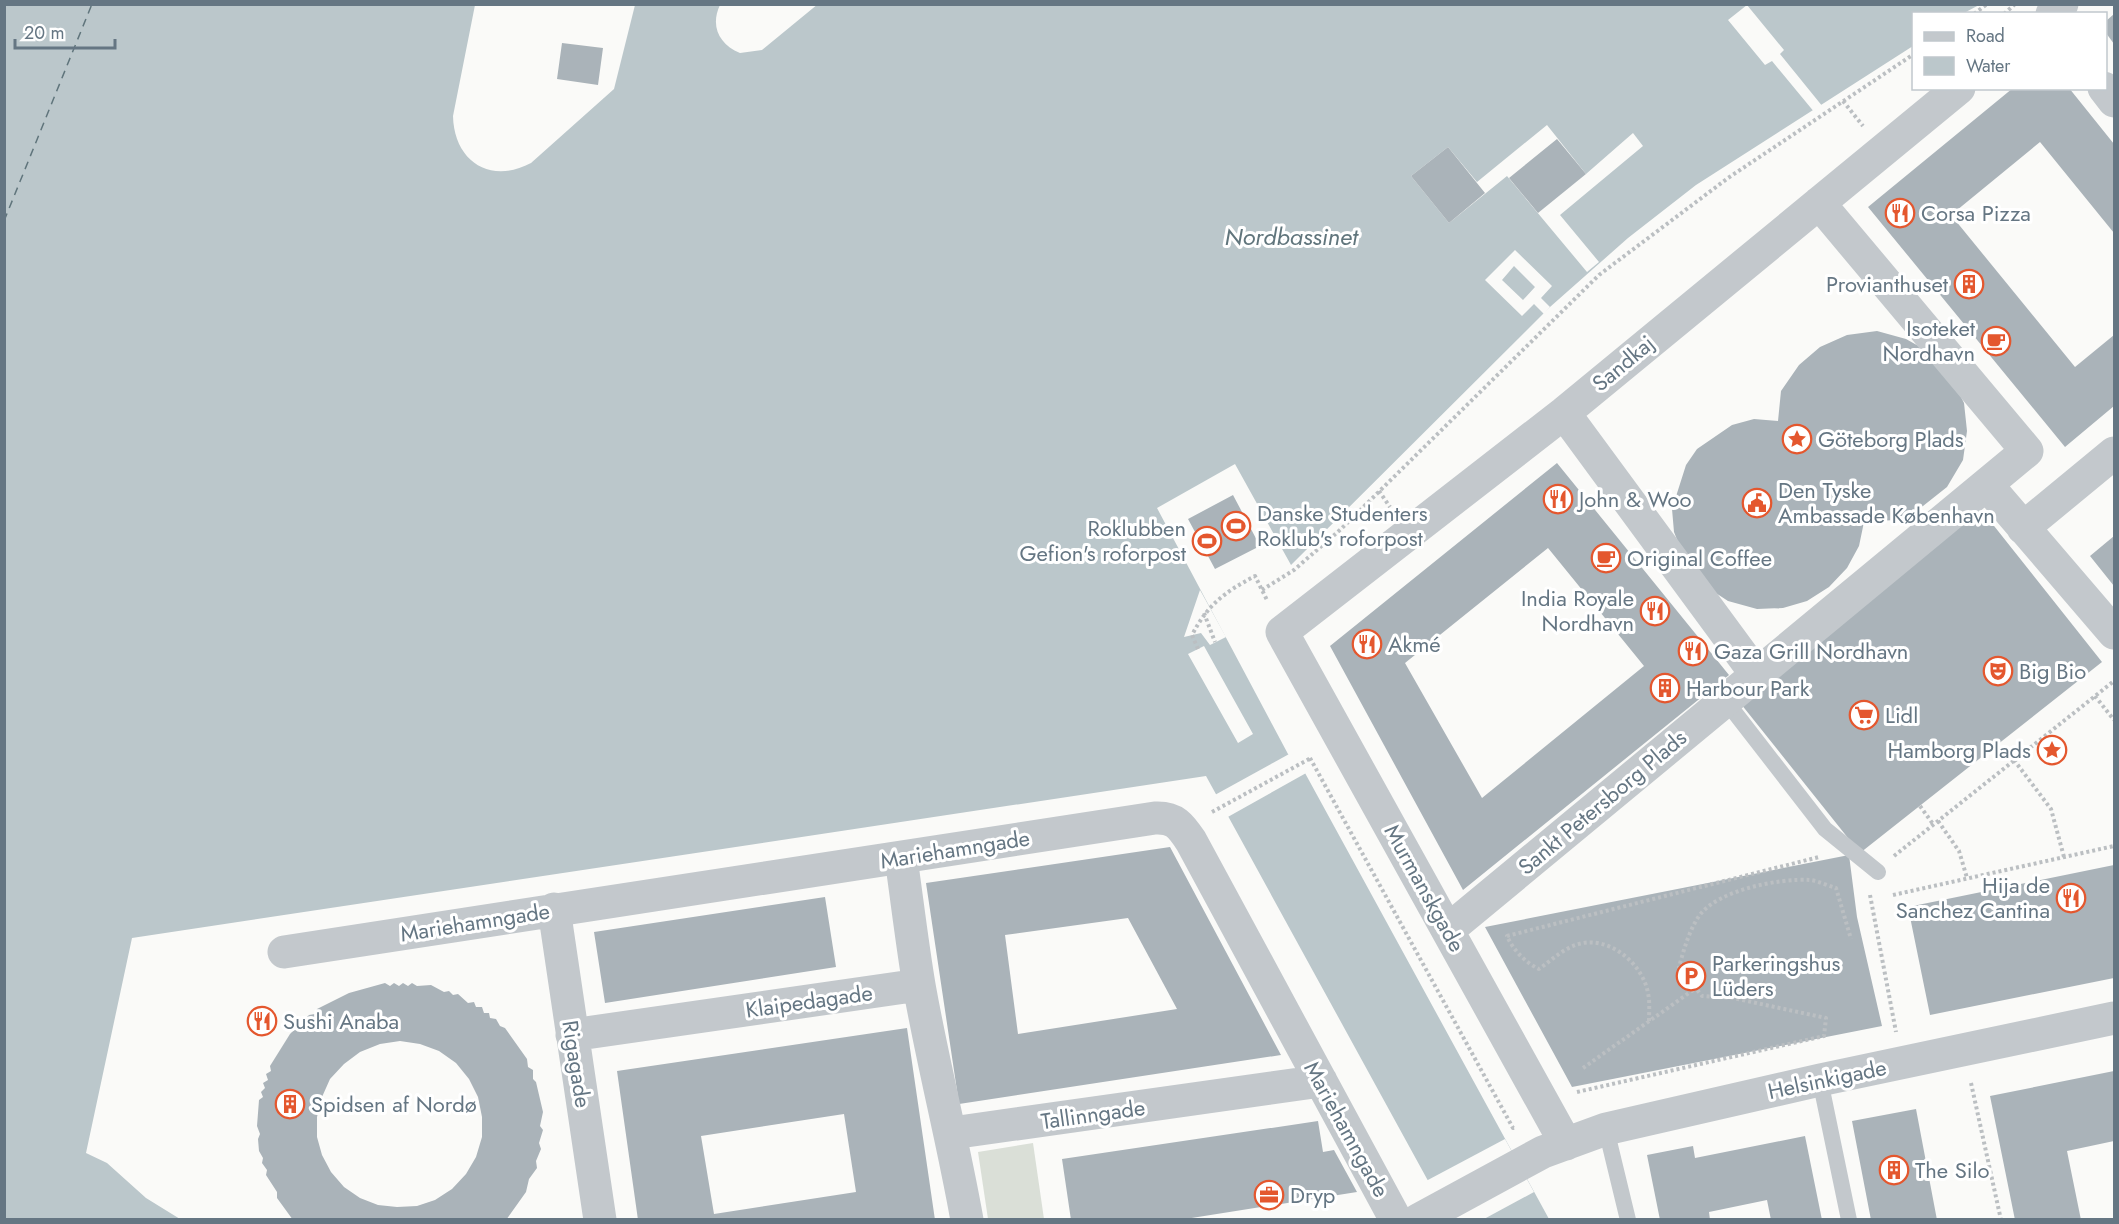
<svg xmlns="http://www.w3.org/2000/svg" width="2119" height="1224" viewBox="0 0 2119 1224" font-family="Jost,sans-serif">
<rect width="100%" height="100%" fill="#fafaf8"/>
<!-- green -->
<path fill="#dadfd7" d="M1033,1143L1044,1219H988L978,1152Z"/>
<!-- water -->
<path fill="#bbc7cb" d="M818,4L1979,5L1964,13L1914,14L1913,46L1696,185L1628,238L1550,307L1291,565L1235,464L1157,508L1288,754L1305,773L1549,1219H1449L1206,776L132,938L86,1153L107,1163L146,1198L180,1219L5,1220V5H475L453,116C454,161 490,185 531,163L614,89L635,5H720C710,26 719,44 740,53L762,50Z"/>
<!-- pier -->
<path fill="#fafaf8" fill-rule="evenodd" d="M1747,5L1784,50L1780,54L1823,107L1815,113L1772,61L1765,65L1728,20Z
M1547,125L1586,174L1633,133L1643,146L1560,215L1599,262L1587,272L1507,176L1449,223L1411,176L1448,147L1477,182Z
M1515,250L1552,286L1541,298L1550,307L1544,314L1534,304L1522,316L1485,280ZM1514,266L1535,287L1523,300L1502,280Z
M1200,590L1226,637L1210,645L1201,633L1184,637Z
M1204,646L1253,734L1238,743L1188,654Z
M1291,753L1308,772L1226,818L1213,796Z
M1505,1139L1534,1192L1484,1219H1447L1426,1181Z"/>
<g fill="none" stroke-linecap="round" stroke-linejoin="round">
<!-- ferry -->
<path stroke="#60757c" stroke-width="1.5" stroke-dasharray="8 6" stroke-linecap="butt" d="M4,221L92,4"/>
</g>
<!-- building -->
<path fill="#aab3b9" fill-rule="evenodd" d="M2114,14V44L2106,33V21Z
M562,43L603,48L598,85L557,79Z
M2013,88H2069L2114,144V233L2040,142L1951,215L2075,367L2114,335V406L2065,447L1868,207Z
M1557,139L1586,174L1538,213L1509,178Z
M1448,147L1485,193L1449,223L1411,176Z
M1877,331L1906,339L1931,353L1950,375L1964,403L1967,431L1963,460L1947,487L1923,506L1895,520L1864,522L1859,546L1847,568L1829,587L1807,601L1783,608L1757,609L1728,601L1702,584L1682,552L1674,532L1672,509L1686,465L1697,449L1732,425L1754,419L1778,421L1781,391L1799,365L1820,347L1847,335Z
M1557,463L1729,675L1463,890L1330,646ZM1548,548L1644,666L1482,798L1405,663Z
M1233,495L1260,546L1215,569L1188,519Z
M1979,507L2102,662L1860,853L1737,699Z
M2114,536V586L2090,556Z
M1170,847L1281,1055L959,1104L926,883ZM1128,918L1177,1009L1018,1034L1005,935Z
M1849,855L1857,917L1882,1026L1572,1087L1485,927Z
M2114,865V978L1930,1015L1908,907Z
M825,897L836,967L605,1003L594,932Z
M385,983L390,986L394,983L399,986L403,983L408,986L412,983L417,986L431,985L444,992L449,991L453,995L458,994L468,1003L474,1002L476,1007H482L484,1013H489L490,1018L496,1019L500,1026L505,1028L527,1059L528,1067L533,1070V1079L536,1082L543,1112L540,1126L543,1130L539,1143L541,1149L536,1161L537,1168L529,1179L526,1192L506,1220H293L277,1198V1192L266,1175L267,1170L262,1163L263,1158L259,1151L258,1139L260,1134L257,1126L259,1100L263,1097L261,1092L265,1088L263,1083L268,1080L266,1074L271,1071L270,1066L290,1034L309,1015L315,1014L317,1009L349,993ZM400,1041L420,1044L439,1051L456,1063L469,1079L478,1097L482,1117V1137L476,1157L466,1174L452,1189L435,1200L417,1206L397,1207L378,1205L360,1198L344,1187L331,1172L322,1155L317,1137V1117L322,1097L330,1079L344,1064L360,1052L380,1044Z
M907,1028L935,1220H638L617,1071ZM844,1114L856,1192L714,1214L701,1136Z
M2114,1071V1141L2067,1151L2081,1220H2015L1990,1096Z
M1916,1109L1937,1220H1871L1852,1121Z
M1318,1121L1323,1152L1334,1150L1357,1192L1179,1220H1071L1062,1159Z
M1805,1136L1822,1220H1771L1767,1200L1709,1212L1710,1220H1660L1647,1155L1693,1146L1695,1158Z"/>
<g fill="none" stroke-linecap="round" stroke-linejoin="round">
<!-- path -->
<path stroke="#bbbfc2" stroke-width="4" stroke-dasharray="3 3" stroke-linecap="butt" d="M1974,14L1987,4
M2004,14L2015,4
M1843,101L1863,126
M1379,491L1390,507
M1262,590L1294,570L1341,529L1599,275L1728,178L1914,54
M1204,613L1215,642
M1198,649L1192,635C1208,604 1225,592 1255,576L1267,600
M2095,696L2114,720
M1310,758L1513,1128L1516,1127
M2014,760L2051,809L2064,857
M1920,806L1933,824
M1212,812L1311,758
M1938,821L1959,851L1967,878
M1894,856L2114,681
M1870,895L1896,1032
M1893,895L2114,846
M1649,1021C1649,1012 1650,1002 1648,993C1643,965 1612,938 1583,943C1566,946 1553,959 1539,969C1526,963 1513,950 1507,936L1819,857
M1583,1068L1696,988
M1971,1083L2001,1220
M1577,1092L1824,1036L1826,1018L1733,998L1702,996L1679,967C1684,949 1689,931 1699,916C1717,890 1780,878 1810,880C1819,881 1828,886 1836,888L1851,939"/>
<!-- service -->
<path stroke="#c3c8cc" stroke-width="16" d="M1725,700L1825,829L1878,872
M1820,1080L1849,1220
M1606,1129L1628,1220"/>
<!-- minor -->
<path stroke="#c3c8cc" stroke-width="33" d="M2052,14L2062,4
M2104,88L2114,101
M1564,413L1756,674
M1987,485L2114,633
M2023,528L2114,453
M901,858C907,900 912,943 919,985C933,1064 953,1141 967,1220
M554,909L600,1220
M1448,930L2027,451L1819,203
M284,952L1155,818C1175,817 1181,826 1191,841L1396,1220
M572,1035L919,985
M952,1133L1321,1081
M1566,1144L1282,632L1564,413L1959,88
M1418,1220L1543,1152L1606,1129L1820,1080L2114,1018"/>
</g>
<!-- icons -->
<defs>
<g id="restaurant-ring" transform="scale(1.5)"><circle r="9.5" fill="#fff" stroke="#e4572e" stroke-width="1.5"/><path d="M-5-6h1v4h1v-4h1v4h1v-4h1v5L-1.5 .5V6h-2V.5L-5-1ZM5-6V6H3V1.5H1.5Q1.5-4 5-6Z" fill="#e4572e"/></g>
<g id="building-ring" transform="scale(1.5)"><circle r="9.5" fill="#fff" stroke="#e4572e" stroke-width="1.5"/><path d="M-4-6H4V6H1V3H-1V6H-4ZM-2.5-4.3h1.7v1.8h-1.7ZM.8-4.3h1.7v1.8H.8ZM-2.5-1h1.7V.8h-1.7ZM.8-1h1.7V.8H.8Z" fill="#e4572e"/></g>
<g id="cafe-ring" transform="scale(1.5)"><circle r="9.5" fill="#fff" stroke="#e4572e" stroke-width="1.5"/><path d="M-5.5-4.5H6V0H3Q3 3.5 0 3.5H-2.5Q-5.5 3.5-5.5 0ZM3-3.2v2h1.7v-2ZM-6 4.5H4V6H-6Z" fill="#e4572e"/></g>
<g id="sight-ring" transform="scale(1.5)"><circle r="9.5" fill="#fff" stroke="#e4572e" stroke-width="1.5"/><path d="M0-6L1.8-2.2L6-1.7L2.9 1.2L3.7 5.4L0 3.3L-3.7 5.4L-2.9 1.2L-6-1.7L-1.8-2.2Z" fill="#e4572e"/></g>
<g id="civic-ring" transform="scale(1.5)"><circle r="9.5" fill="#fff" stroke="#e4572e" stroke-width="1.5"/><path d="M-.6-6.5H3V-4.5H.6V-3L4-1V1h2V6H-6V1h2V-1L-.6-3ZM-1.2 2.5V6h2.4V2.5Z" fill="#e4572e"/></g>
<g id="stadium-ring" transform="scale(1.5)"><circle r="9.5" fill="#fff" stroke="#e4572e" stroke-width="1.5"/><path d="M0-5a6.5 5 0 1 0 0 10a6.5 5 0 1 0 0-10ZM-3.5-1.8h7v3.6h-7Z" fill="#e4572e"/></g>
<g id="theatre-ring" transform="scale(1.5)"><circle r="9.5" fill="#fff" stroke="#e4572e" stroke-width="1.5"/><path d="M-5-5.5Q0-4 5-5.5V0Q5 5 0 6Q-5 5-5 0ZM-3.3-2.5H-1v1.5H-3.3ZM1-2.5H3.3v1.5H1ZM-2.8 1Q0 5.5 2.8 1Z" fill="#e4572e"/></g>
<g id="supermarket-ring" transform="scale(1.5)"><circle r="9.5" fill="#fff" stroke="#e4572e" stroke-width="1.5"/><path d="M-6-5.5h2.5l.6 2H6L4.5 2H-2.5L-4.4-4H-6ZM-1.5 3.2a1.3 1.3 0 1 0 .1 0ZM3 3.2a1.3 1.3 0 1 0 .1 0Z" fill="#e4572e"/></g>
<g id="parking-ring" transform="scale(1.5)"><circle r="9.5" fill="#fff" stroke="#e4572e" stroke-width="1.5"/><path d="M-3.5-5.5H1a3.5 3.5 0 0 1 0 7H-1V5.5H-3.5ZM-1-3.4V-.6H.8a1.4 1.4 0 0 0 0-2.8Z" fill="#e4572e"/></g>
<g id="office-ring" transform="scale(1.5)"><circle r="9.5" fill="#fff" stroke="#e4572e" stroke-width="1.5"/><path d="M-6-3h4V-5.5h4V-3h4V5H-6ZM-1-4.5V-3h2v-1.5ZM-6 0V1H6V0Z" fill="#e4572e"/></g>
</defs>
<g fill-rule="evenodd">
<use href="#restaurant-ring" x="1900" y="213"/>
<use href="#building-ring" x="1969" y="284"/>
<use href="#cafe-ring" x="1996" y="341"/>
<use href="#sight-ring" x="1797" y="439"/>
<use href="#restaurant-ring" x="1558" y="499"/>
<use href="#civic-ring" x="1757" y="503"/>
<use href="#stadium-ring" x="1236" y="526"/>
<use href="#stadium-ring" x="1207" y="541"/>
<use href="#cafe-ring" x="1606" y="558"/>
<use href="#restaurant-ring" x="1655" y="611"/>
<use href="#restaurant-ring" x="1367" y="644"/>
<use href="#restaurant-ring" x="1693" y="651"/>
<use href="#theatre-ring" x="1998" y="671"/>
<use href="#building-ring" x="1665" y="688"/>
<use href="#supermarket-ring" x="1864" y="715"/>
<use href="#sight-ring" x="2052" y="750"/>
<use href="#restaurant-ring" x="2071" y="898"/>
<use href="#parking-ring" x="1691" y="976"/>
<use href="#restaurant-ring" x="262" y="1021"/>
<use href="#building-ring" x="290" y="1104"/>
<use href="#building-ring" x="1894" y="1170"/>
<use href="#office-ring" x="1269" y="1195"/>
</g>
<g text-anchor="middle" stroke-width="6" stroke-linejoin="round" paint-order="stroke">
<!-- poi labels -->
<g font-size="22" fill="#657683" stroke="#fff" text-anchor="start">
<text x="1921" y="221">Corsa Pizza</text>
<text x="1948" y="292" text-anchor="end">Provianthuset</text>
<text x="1975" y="336" text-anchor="end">Isoteket<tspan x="1975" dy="25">Nordhavn</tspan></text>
<text x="1818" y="447">Göteborg Plads</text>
<text x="1778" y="498">Den Tyske<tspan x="1778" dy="25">Ambassade København</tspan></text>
<text x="1579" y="507">John &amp; Woo</text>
<text x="1257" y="521">Danske Studenters<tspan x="1257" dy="25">Roklub's roforpost</tspan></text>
<text x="1186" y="536" text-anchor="end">Roklubben<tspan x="1186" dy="25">Gefion's roforpost</tspan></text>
<text x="1627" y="566">Original Coffee</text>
<text x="1634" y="606" text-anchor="end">India Royale<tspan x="1634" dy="25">Nordhavn</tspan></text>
<text x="1388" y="652">Akmé</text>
<text x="1714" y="659">Gaza Grill Nordhavn</text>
<text x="2019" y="679">Big Bio</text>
<text x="1686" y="696">Harbour Park</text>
<text x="1885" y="723">Lidl</text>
<text x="2031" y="758" text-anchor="end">Hamborg Plads</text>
<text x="2050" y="893" text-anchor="end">Hija de<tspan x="2050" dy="25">Sanchez Cantina</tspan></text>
<text x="1712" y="971">Parkeringshus<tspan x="1712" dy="25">Lüders</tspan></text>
<text x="283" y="1029">Sushi Anaba</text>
<text x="311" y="1112">Spidsen af Nordø</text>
<text x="1915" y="1178">The Silo</text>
<text x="1290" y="1203">Dryp</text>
</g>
<!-- street labels -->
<g font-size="22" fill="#657683" stroke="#fff">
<text transform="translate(1623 363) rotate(-40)" y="8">Sandkaj</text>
<text transform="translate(1602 802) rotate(-40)" y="8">Sankt Petersborg Plads</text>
<text transform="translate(955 849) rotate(-9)" y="8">Mariehamngade</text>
<text transform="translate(1425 888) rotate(61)" y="8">Murmanskgade</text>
<text transform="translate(475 922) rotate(-9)" y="8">Mariehamngade</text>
<text transform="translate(809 1001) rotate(-8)" y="8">Klaipedagade</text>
<text transform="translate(577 1064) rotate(81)" y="8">Rigagade</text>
<text transform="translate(1827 1079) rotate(-12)" y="8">Helsinkigade</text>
<text transform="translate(1093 1114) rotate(-8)" y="8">Tallinngade</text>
<text transform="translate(1347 1129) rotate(61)" y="8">Mariehamngade</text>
</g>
<!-- water labels -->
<g font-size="24" font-style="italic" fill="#60757c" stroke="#fff">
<text x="1291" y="245">Nordbassinet</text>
</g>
</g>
<!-- border -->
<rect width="2119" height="1224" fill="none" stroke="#657683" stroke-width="12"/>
<!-- legend -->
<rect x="1912" y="12" width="195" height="78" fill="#ffffff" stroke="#c1c8cd" stroke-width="1.5"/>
<rect x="1924" y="32" width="30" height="9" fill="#c3c8cc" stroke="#c1c8cd" stroke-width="1.5"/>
<text x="1966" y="42" font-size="18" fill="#657683">Road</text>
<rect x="1924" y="57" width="30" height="18" fill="#bbc7cb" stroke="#c1c8cd" stroke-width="1.5"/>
<text x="1966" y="72" font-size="18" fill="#657683">Water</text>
<!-- scale -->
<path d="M15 39v9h100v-9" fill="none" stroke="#657683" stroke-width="3"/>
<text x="24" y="39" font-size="18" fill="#657683" stroke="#ffffff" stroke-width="4.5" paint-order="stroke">20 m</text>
</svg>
